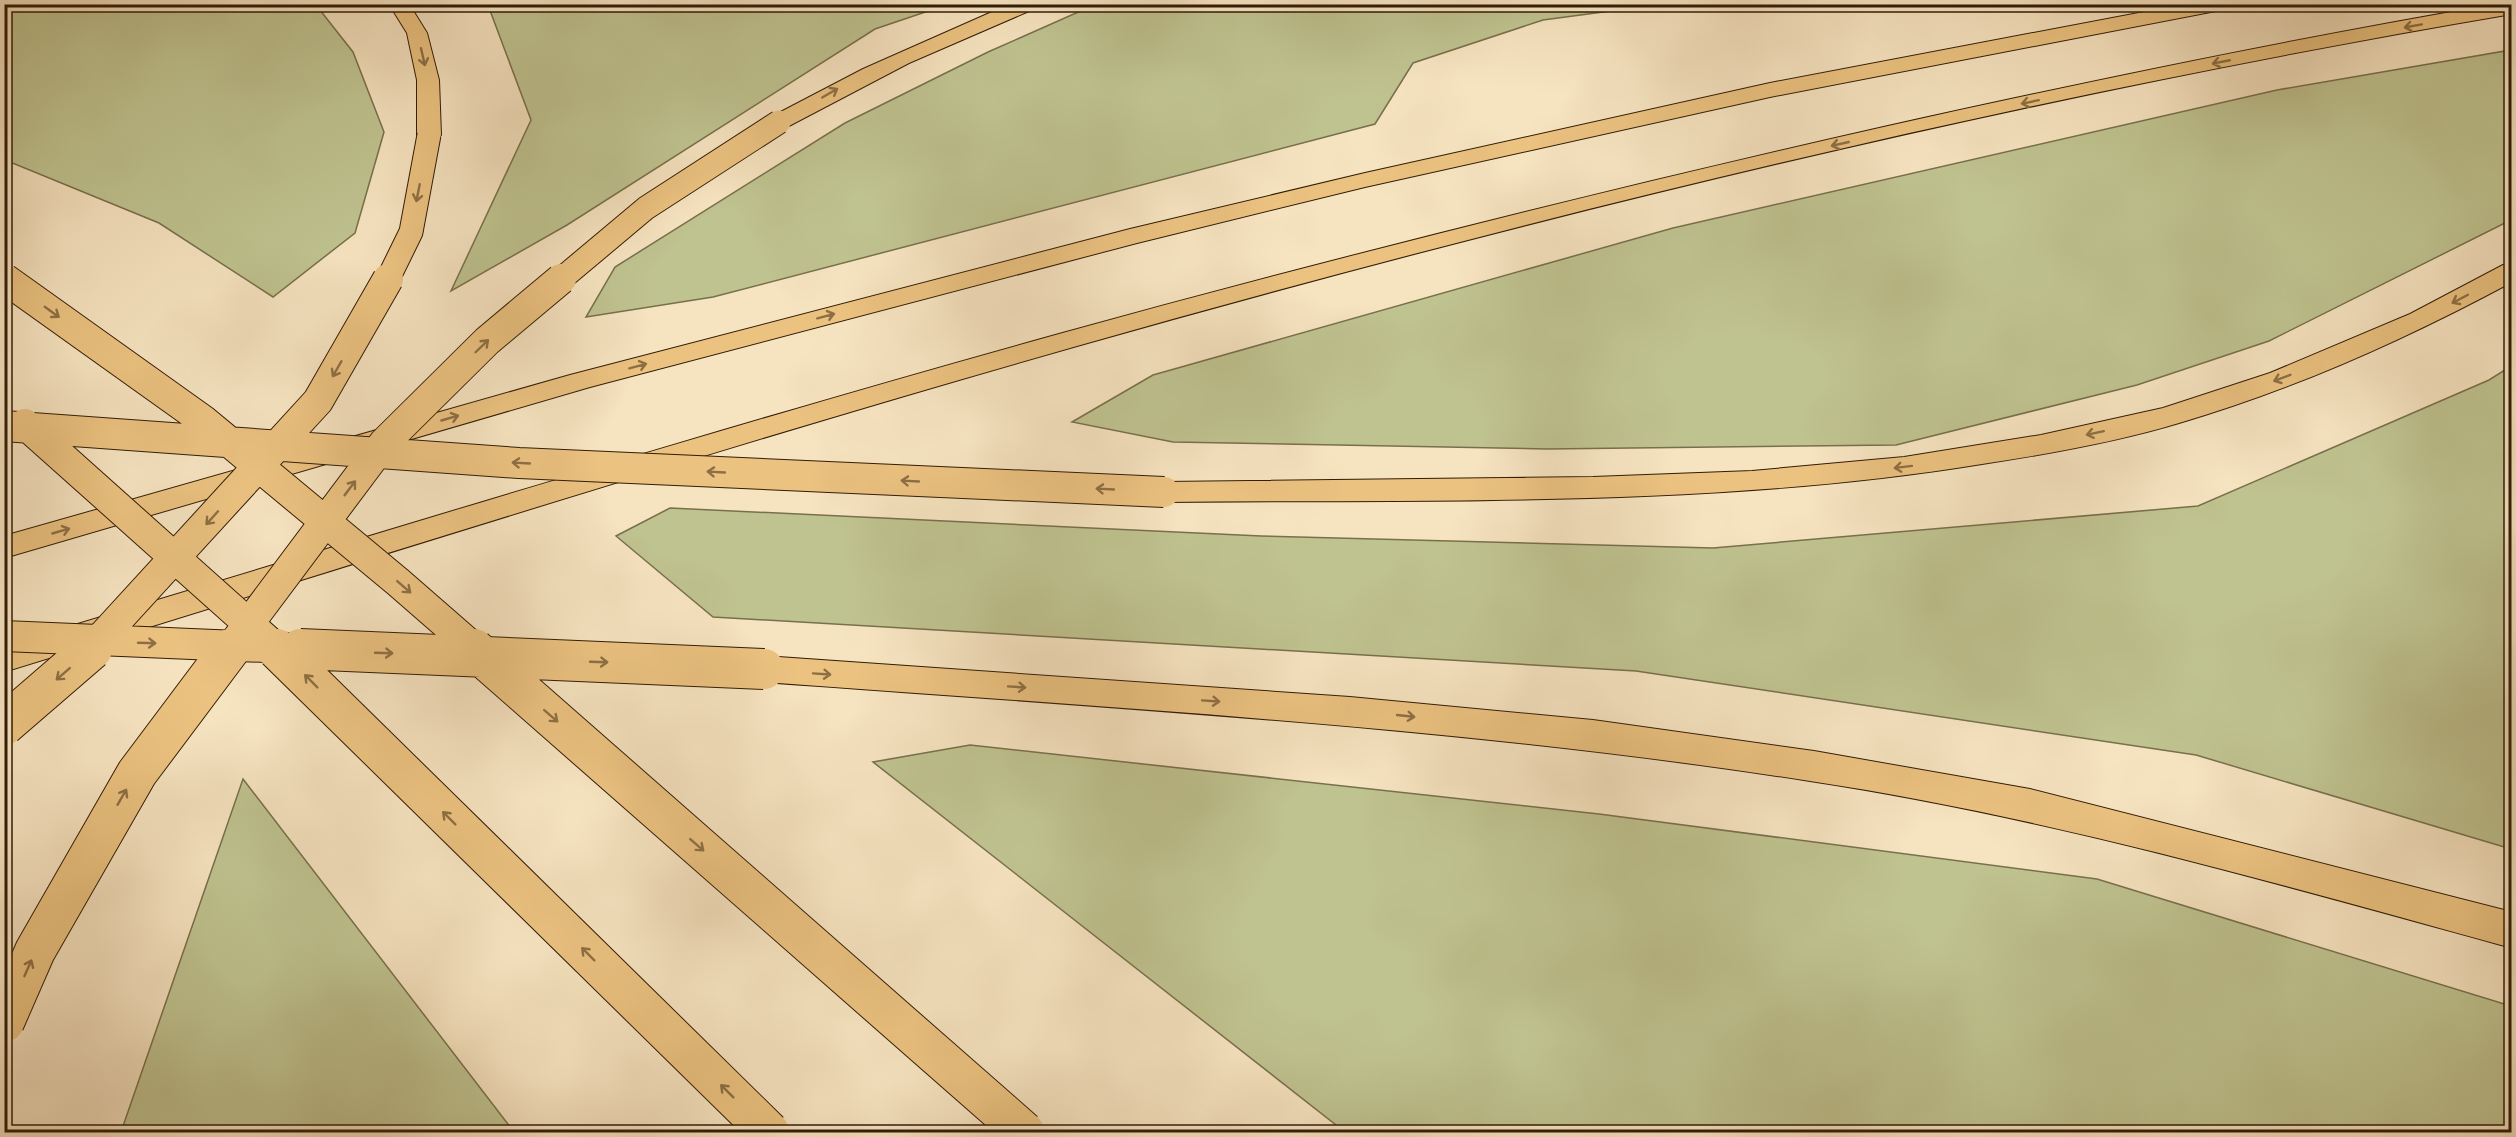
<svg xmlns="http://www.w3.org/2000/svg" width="2516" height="1137" viewBox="0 0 2516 1137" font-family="'IM FELL DW Pica',serif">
<rect width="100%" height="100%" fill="#f6e3c0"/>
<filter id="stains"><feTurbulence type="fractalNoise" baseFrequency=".00333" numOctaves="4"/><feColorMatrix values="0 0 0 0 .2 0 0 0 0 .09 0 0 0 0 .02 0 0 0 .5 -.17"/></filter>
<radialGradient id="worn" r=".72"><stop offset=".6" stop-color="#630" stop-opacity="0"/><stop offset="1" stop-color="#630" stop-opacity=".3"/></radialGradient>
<!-- green -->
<path fill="#bfc390" stroke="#78704c" stroke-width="1.5" d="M4,5H316L353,52L384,132L355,233L273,297L159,223L5,160Z
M488,5V4L946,5L875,29L567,225L451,291L531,120Z
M1094,5H1656L1543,20L1413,63L1375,124L713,297L586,317L615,267L845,123L988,52Z
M2511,50V220L2269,341L2137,385L1896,445L1546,449L1173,442L1072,422L1153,375L1673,228L2277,90Z
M2511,366V849L2196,755L1636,671L713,617L616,536L670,508L1261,536L1713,548L2198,506L2489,380Z
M970,745L1599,814L2097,879L2511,1006V1132H1345L873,762Z
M243,779L514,1132H121Z"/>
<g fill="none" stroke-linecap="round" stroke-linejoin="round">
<!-- motorway casing -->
<g stroke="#311c07" stroke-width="2">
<path id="motorway" d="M389,4H409L427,33L439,80L441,135L437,140L429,142L421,140L417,135V80L407,33Z
M1010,4H1039L1036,8L909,63L787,127L779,129L771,127L768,122L771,117L863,69Z
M2186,4H2231L2228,8L2221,10L1770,97L1365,187L1137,243L590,387L4,558V536L570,375L1130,229L1365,173L1770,83Z
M2497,4H2512V14C2028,96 1549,212 1077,346C718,448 362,562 4,672V646C356,541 706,432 1059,334C1334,258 1610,189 1888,126C2090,81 2292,39 2497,4Z
M2512,263V282C2406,339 2295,389 2179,423C2116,442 2048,454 1982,464C1713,508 1437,499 1164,502L1153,499L1148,492L1153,485L1164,482L1593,477L1752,471L1904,457L2041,435L2163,408L2270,373L2410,314L2503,265Z
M764,656L1350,697L1593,720L1814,751L2030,789L2512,912V948C2280,884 2048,817 1810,781C1464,727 1113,708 764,682L752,678L746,669L752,660Z"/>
</g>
<!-- motorway -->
<use href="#motorway" fill="#ebc280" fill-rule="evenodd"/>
<!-- motorway-bridge-far2 casing -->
<g stroke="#311c07" stroke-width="25" stroke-linecap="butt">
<path id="motorway-bridge-far2" d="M4,279L7,281
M387,281L411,232L429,135
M559,281L646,208L779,122"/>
</g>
<!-- motorway-bridge-far1 casing -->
<g stroke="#311c07" stroke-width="32" stroke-linecap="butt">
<path id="motorway-bridge-far1" d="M5,279L204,421L398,582L476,650
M25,424L278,650
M4,426L519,463L1164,492
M4,636L334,650
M90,650L318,401L388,279
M229,650L384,443L487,341L561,279"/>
</g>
<!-- motorway-bridge casing -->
<g stroke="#311c07" stroke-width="42" stroke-linecap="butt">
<path id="motorway-bridge" d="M277,649L769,1132
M300,649L764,669
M474,649L1024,1132
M4,725L92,649
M4,1022L35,951L137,773L230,649"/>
</g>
<!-- motorway-bridge-far2 -->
<use href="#motorway-bridge-far2" stroke="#ebc280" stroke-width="23"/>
<!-- motorway-bridge-far1 -->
<use href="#motorway-bridge-far1" stroke="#ebc280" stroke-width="30"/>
<!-- motorway-bridge -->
<use href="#motorway-bridge" stroke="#ebc280" stroke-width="40"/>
</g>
<!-- one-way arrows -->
<defs><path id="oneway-shaft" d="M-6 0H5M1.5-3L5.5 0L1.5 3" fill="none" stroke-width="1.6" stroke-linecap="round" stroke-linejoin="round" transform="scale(1.5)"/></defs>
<g stroke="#8e6f44">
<use href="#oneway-shaft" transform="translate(2413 26) rotate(170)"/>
<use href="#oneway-shaft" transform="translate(423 57) rotate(77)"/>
<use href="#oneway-shaft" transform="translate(2221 62) rotate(169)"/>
<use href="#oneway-shaft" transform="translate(830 93) rotate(-30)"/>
<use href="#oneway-shaft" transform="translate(2030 102) rotate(168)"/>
<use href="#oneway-shaft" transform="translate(1840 144) rotate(167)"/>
<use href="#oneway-shaft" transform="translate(418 193) rotate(101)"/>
<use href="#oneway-shaft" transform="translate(2460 299) rotate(152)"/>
<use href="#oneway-shaft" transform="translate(52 312) rotate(36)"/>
<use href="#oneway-shaft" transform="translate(826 316) rotate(-15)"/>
<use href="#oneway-shaft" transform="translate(482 346) rotate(-44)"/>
<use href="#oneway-shaft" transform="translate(638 366) rotate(-15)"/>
<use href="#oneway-shaft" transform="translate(337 369) rotate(120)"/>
<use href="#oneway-shaft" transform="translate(2282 378) rotate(159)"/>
<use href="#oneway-shaft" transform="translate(450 418) rotate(-16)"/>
<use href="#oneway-shaft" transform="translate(2095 433) rotate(168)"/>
<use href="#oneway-shaft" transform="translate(521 463) rotate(-177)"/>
<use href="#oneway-shaft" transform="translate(1903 467) rotate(173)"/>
<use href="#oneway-shaft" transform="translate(716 472) rotate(-177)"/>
<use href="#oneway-shaft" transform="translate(910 481) rotate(-177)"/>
<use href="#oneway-shaft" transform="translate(350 488) rotate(-53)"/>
<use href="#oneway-shaft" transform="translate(1105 489) rotate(-177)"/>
<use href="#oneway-shaft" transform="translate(212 518) rotate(132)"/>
<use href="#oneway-shaft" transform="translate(61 531) rotate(-16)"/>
<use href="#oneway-shaft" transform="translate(404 587) rotate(41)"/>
<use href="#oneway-shaft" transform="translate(147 643) rotate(2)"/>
<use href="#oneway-shaft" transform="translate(384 653) rotate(2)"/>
<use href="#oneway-shaft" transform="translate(599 662) rotate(2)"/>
<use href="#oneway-shaft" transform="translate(63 674) rotate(139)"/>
<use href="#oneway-shaft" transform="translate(822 674) rotate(4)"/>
<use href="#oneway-shaft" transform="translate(311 681) rotate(-135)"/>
<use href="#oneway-shaft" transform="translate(1017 687) rotate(4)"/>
<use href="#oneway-shaft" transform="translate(1211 701) rotate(4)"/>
<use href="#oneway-shaft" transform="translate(551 716) rotate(41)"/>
<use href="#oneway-shaft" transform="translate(1406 716) rotate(6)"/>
<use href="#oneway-shaft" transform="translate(122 797) rotate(-60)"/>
<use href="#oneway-shaft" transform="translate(449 818) rotate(-135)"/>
<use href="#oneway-shaft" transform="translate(697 845) rotate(41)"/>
<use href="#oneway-shaft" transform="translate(588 954) rotate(-135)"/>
<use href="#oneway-shaft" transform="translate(28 968) rotate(-66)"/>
<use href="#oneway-shaft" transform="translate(727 1091) rotate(-135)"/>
</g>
<!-- margin -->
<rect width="2516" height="1137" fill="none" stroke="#f6e3c0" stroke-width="24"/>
<rect x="6" y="6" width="2504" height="1125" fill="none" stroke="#311c07" stroke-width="3"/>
<rect x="12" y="12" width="2492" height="1113" fill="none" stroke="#311c07" stroke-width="1.5"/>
<rect width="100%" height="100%" filter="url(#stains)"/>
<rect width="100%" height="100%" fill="url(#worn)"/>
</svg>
